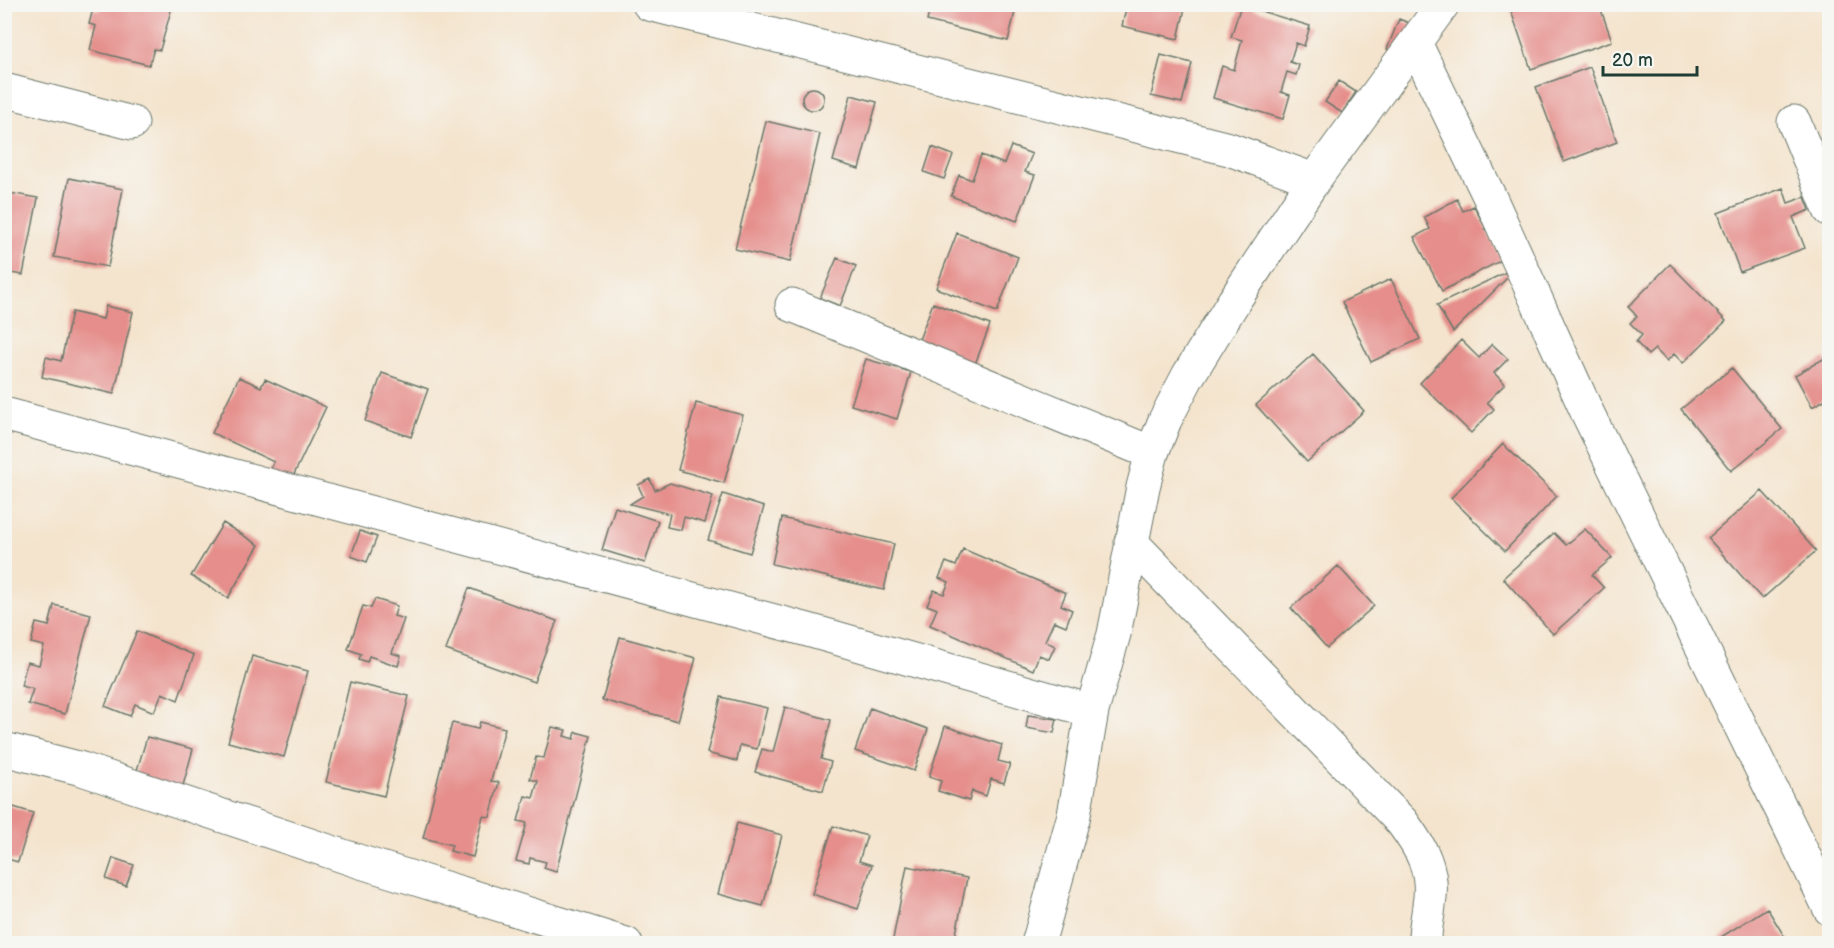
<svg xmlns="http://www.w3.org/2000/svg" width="1834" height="948" viewBox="0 0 1834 948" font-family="'Balsamiq Sans',sans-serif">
<rect width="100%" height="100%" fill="#f6f6f2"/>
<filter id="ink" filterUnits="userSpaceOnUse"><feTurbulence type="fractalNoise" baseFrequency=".0167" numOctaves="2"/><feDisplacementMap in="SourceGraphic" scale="12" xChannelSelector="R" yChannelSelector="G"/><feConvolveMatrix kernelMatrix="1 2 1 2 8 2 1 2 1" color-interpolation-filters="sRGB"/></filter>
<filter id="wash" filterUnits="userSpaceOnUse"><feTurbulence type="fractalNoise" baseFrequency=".008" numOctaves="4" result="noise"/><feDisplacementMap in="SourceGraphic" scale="24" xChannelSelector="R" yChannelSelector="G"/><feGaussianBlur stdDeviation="1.35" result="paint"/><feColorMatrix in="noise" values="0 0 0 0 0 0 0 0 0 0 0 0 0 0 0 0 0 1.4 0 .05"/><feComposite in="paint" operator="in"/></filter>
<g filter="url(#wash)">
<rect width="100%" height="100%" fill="#f4e4cd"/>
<g id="blocks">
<!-- building -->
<path fill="#e58e8b" d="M102,4L172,7L160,50L154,49L149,65L90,50L96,26L89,24L93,9L100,10Z
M931,4L942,5L1017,4L1008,41L927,21Z
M1127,4H1186L1178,39L1122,26Z
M1521,4H1599L1612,41L1531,69L1510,8Z
M1241,5L1310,26L1304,46L1296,43L1290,62L1299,65L1296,75L1287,72L1281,92L1290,95L1283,119L1213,98L1222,66L1234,70L1242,40L1231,37Z
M1399,19L1417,26L1404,56L1387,49Z
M1161,55L1192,63L1182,103L1151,96Z
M1590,67L1617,142L1564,162L1536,87Z
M1339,81L1356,92L1342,113L1325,102Z
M802 99a11 11 0 1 1 22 0a11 11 0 1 1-22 0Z
M851,95L877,102L859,169L833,161Z
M766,121L820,134L790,262L735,249Z
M1011,146L1032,154L1025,172L1035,175L1017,221L951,196L959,175L972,180L981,155L1004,164Z
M932,147L953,155L944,179L924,172Z
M69,178L123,189L108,267L54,257Z
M1783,188L1788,203L1805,197L1810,210L1793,217L1805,248L1740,272L1718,213Z
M4,192L38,198L23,275L4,272Z
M1457,199L1463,211L1474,206L1502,260L1442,291L1414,237L1430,229L1424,217Z
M957,233L1018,257L997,312L936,288Z
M837,258L856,266L840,306L820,298Z
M1670,264L1726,321L1683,363L1674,354L1667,361L1655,349L1648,355L1636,342L1642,335L1630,323L1637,316L1628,307Z
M1517,267V268L1453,332L1437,305Z
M1391,279L1420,339L1371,362L1342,302Z
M933,303L990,325L972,372L915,350Z
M106,306L133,312L114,394L42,377L46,357L61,361L72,312L103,319Z
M1461,340L1479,358L1492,344L1508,359L1494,373L1505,384L1487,402L1494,409L1471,433L1420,383Z
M1313,354L1364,411L1307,462L1256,405Z
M1825,358L1830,366V397L1812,407L1795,375Z
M866,359L911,372L897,419L851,405Z
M1732,368L1782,429L1731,471L1681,409Z
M382,373L428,389L411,437L365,421Z
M239,377L261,387L265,379L326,407L289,485L267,474L274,462L212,433Z
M696,403L743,415L724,483L678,470Z
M1503,444L1557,496L1505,551L1451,498Z
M650,479L655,490L670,483L713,496L705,523L684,517L681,530L667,527L670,514L630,504L643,496L638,485Z
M1762,491L1816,551L1762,599L1708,538Z
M723,494L764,507L750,553L708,540Z
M615,507L658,521L645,563L602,550Z
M782,518L894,544L884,590L772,564Z
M223,523L259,545L228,598L191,576Z
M1585,529L1612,558L1592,575L1604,588L1553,634L1503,578L1554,533L1566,545Z
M360,531L377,537L367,562L351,556Z
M963,549L1066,593L1061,605L1072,610L1066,626L1054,621L1045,641L1055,646L1049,659L1039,655L1033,670L930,625L937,609L927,605L934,590L944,594L949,582L939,578L946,562L956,566Z
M1338,566L1374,606L1327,648L1291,608Z
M469,588L557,621L534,682L446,650Z
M375,599L397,606L394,616L404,619L392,653L401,656L398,666L369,656L367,662L359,659L361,654L348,649L363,606L371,608Z
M54,605L91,614L65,714L28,704L33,689L21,686L27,662L39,665L44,646L31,643L36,623L49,626Z
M137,631L194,655L178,700L162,693L154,712L135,704L130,716L105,706Z
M620,637L696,658L678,721L602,700Z
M252,656L308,671L284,757L228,742Z
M350,682L409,696L384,796L326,782Z
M721,697L767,708L757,749L740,745L737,761L707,753Z
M785,707L831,720L821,759L831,762L823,791L755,772L762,749L773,752Z
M870,708L928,729L914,771L855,751Z
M1028,715L1057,719L1054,733L1026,728Z
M480,722L505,728L491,781L499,782L490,817L483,816L473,857L450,851L452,845L423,838L452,723L478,729Z
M945,726L1002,745L998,761L1010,764L1004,783L991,779L986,796L972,791L969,801L938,791L941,781L929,777Z
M552,727L566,730L564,736L574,739L576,732L591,736L556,872L544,868L546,862L530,858L529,864L516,861L527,823L518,821L525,796L533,798L538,781L530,779L536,757L544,758Z
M147,737L193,749L181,793L134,780Z
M4,804L33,813L18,862L4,858Z
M737,823L782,835L763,906L718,894Z
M833,826L867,836L859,861L872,865L858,909L812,894Z
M113,858L134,865L126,886L106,879Z
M907,866L967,878L954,944H892Z
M1767,908L1789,944H1710Z"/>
</g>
</g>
<g filter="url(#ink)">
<use href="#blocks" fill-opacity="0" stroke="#6a776a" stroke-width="1.5"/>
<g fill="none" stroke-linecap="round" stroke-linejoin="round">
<!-- minor casing -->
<g stroke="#6a776a" stroke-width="35">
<path id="minor" d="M649,4L1229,149L1314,180
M1415,43L1492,202L1587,412L1830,909
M4,90L132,123
M1794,122L1830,210
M792,305L1152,453
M4,414L808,630L1092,711
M1131,542L1402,822C1422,849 1435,871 1429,905C1428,918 1424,931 1425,944
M4,749L82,769L361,862L626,944
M1038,944L1074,815L1092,711L1114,634L1143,487L1152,453L1165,420L1188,376L1234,301L1314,180L1443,4"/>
</g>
<!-- minor -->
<use href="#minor" stroke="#fff" stroke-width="33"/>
</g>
</g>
<!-- margin -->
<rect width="1834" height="948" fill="none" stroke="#f6f6f2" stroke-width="24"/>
<!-- scale -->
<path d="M1603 66v9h94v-9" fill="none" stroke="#1f3d34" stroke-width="3"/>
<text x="1612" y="66" font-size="18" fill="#1f3d34" stroke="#f6f6f2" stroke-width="4.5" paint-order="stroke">20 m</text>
</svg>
